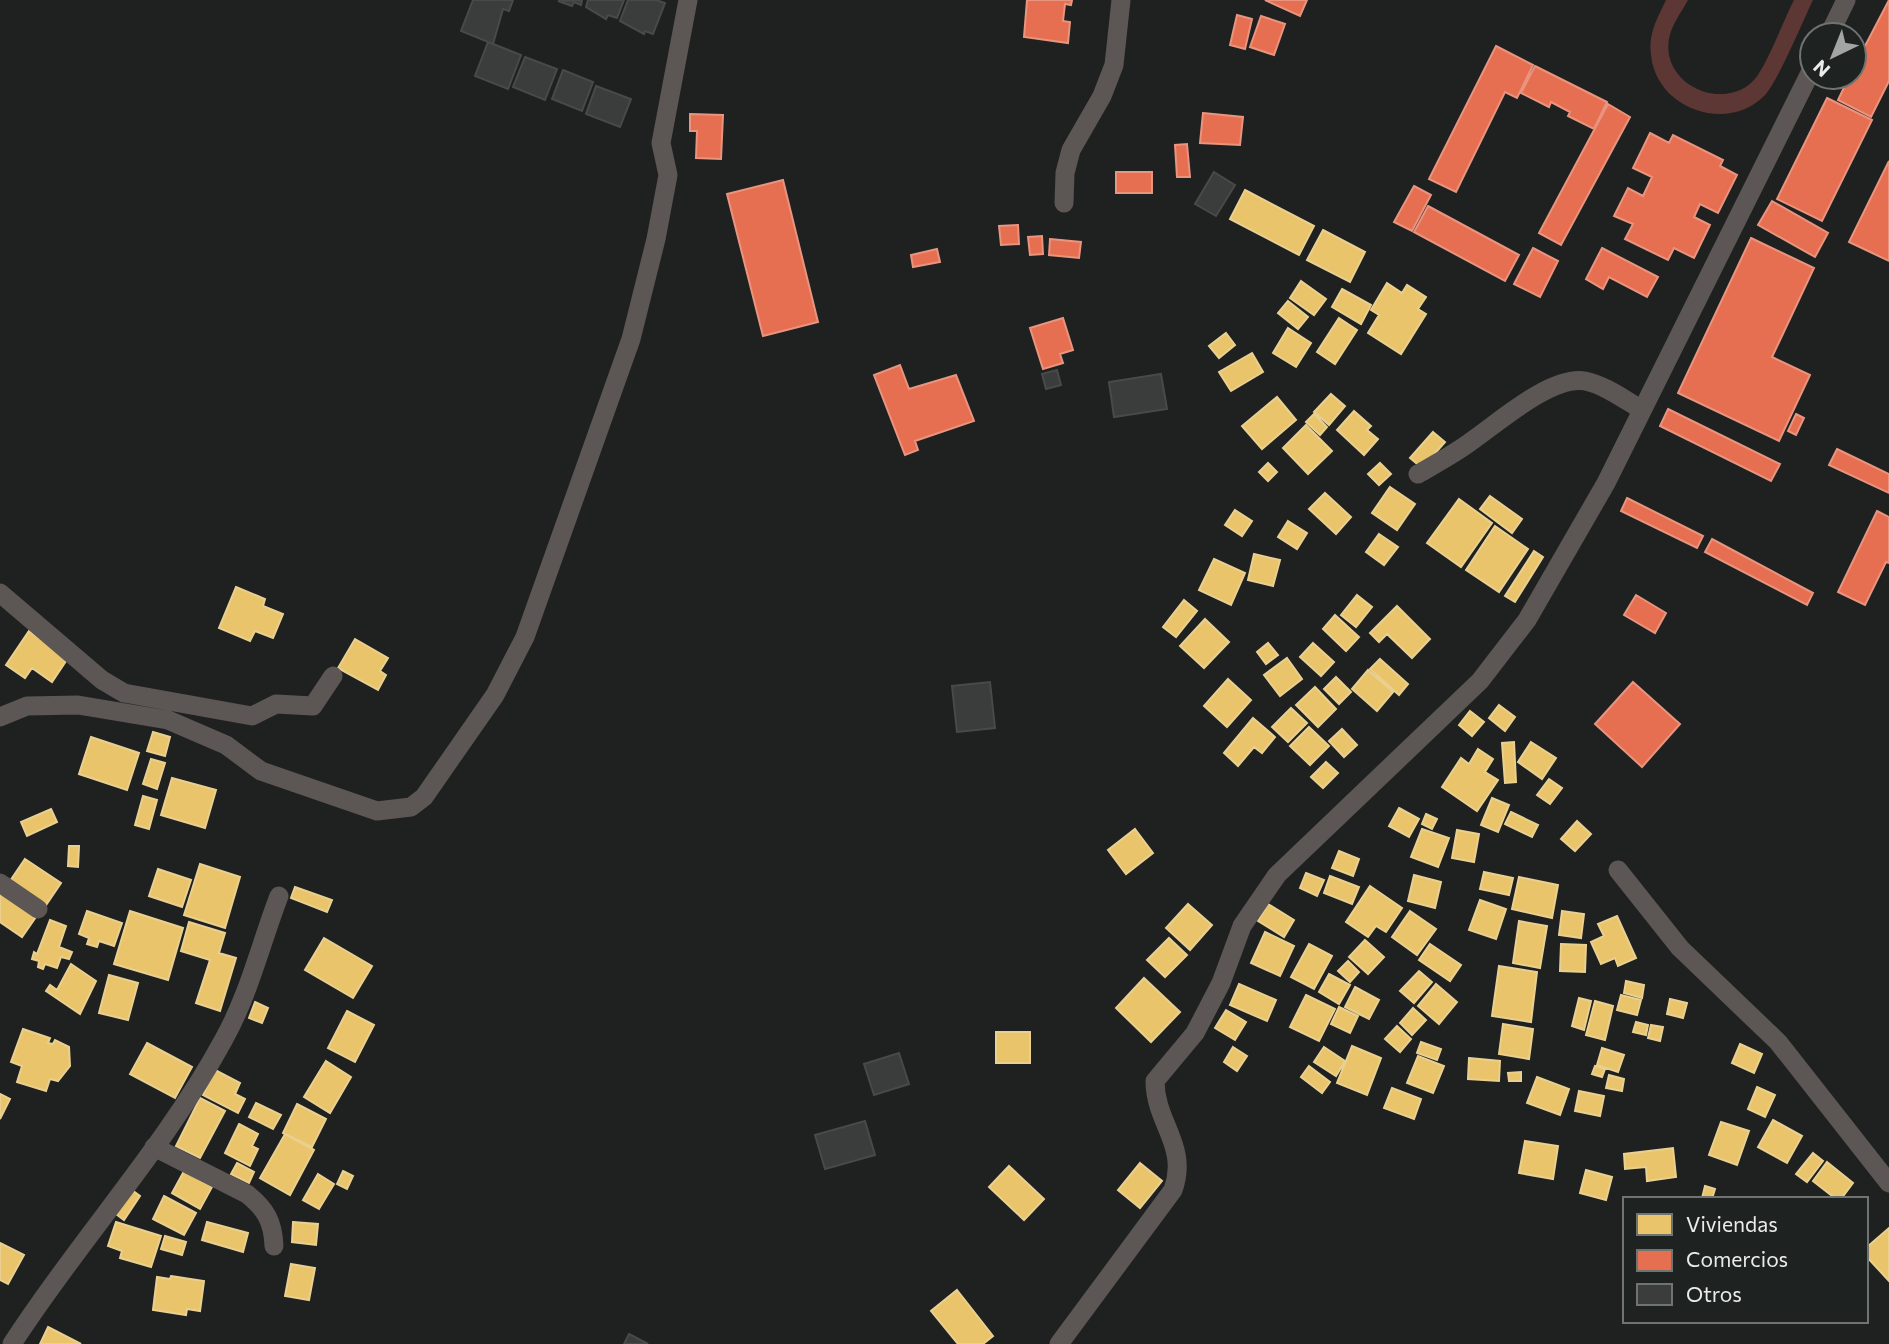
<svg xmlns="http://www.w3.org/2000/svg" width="1889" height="1344" viewBox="0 0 1889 1344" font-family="Commissioner,sans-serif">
<rect width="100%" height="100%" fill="#1f2120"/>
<!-- green -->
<path fill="#5c3733" d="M1666,0H1688C1682,11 1671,26 1669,39C1661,84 1722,112 1753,81C1766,68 1784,19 1794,0H1813C1803,21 1778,81 1765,95C1728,134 1656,109 1651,55C1648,34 1657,19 1666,0Z"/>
<!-- homes -->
<path fill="#e9c46a" stroke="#e9d091" stroke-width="2" d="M1245,190L1314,226L1299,255L1230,219Z
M1323,230L1365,252L1350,282L1307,260Z
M1301,281L1326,299L1314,315L1290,298Z
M1387,283L1402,293L1407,285L1426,297L1418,309L1426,314L1401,354L1368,333L1379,315L1371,310Z
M1342,289L1371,305L1361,324L1332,307Z
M1288,301L1308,317L1298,329L1278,313Z
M1339,318L1357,330L1335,364L1317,352Z
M1288,328L1311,343L1296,367L1273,353Z
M1226,333L1235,345L1219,358L1209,346Z
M1252,353L1263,372L1231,391L1219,372Z
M1331,394L1345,406L1329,425L1314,412Z
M1277,397L1296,420L1262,449L1242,426Z
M1354,411L1371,426L1367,430L1378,439L1364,455L1337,430Z
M1314,414L1327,427L1320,435L1306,422Z
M1306,425L1332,451L1308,474L1283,448Z
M1433,432L1445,442L1422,468L1410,458Z
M1268,463L1277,472L1268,481L1259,472Z
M1380,463L1391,474L1379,485L1368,474Z
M1390,487L1415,504L1397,530L1372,513Z
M1325,493L1351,517L1336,534L1309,509Z
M1490,496L1522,519L1512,533L1480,509Z
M1459,499L1492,523L1461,567L1427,543Z
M1235,510L1252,521L1242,536L1225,525Z
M1288,521L1307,533L1297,549L1278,537Z
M1495,526L1528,549L1499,592L1466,570Z
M1379,534L1398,547L1384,565L1366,552Z
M1534,551L1543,557L1515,602L1505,596Z
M1254,554L1280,560L1273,586L1248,580Z
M1214,559L1245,573L1231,605L1199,590Z
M236,587L265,599L263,606L283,614L273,638L255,631L250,641L219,628Z
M1357,595L1372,607L1356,627L1341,615Z
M1184,600L1197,611L1176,637L1163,627Z
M1397,606L1430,639L1412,658L1387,634L1379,642L1370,633Z
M1335,615L1359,637L1346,651L1323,629Z
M1205,619L1229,642L1204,668L1180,646Z
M29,631L68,658L52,682L32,668L25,678L6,665Z
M355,639L388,658L380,671L386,675L378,690L338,668Z
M1268,643L1278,655L1266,664L1257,652Z
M1313,643L1334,662L1321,676L1300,657Z
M1287,658L1302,679L1280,696L1264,675Z
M1380,659L1408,684L1399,695L1370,669Z
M1368,670L1393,692L1377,711L1352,689Z
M1336,677L1351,692L1339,704L1324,689Z
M1228,679L1251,700L1227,727L1204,706Z
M1315,687L1336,709L1318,727L1296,705Z
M1499,705L1515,717L1505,731L1489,718Z
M1291,708L1307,723L1288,742L1272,727Z
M1470,711L1484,722L1472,736L1459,725Z
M1253,718L1275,737L1262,753L1254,747L1238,766L1224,753Z
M1309,727L1329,746L1310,765L1290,746Z
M1342,729L1357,745L1344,757L1329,741Z
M153,732L170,737L165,756L147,751Z
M91,737L139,753L127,790L79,774Z
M1514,742L1516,782L1505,783L1502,743Z
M1531,742L1556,758L1542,779L1518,762Z
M1478,749L1493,759L1485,772L1498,780L1477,811L1442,787L1461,758L1469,764Z
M151,759L165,763L157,789L143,784Z
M1326,762L1338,773L1323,788L1311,777Z
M172,778L216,790L205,828L161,815Z
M1549,779L1562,788L1550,804L1537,795Z
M143,796L157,800L149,829L135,825Z
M1492,798L1509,805L1498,832L1481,825Z
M1399,808L1419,819L1409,837L1389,826Z
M51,809L57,822L27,836L21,822Z
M1511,812L1538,825L1532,837L1505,824Z
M1426,814L1437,819L1432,829L1422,824Z
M1577,821L1591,834L1575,851L1561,839Z
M1135,829L1153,853L1126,874L1108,850Z
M1422,829L1449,838L1438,867L1411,857Z
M1457,830L1479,834L1474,862L1452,858Z
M69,846H79L78,867L68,866Z
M1339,851L1359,859L1353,876L1332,868Z
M25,859L61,883L44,908L8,884Z
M200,864L240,877L225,928L184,915Z
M158,869L191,880L182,907L149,896Z
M1484,872L1513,878L1509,895L1480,889Z
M1306,873L1324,880L1317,896L1300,888Z
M1414,875L1441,882L1435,908L1408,901Z
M1330,876L1359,887L1352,904L1324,893Z
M1519,877L1558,885L1552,918L1512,909Z
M1370,886L1402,908L1386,932L1376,926L1368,937L1346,922Z
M295,887L332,900L327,912L291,898Z
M0,889L38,914L22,937L0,922Z
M1480,900L1506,909L1496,939L1469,930Z
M1188,904L1212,925L1190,950L1166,928Z
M1268,904L1294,920L1284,937L1258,921Z
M87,911L122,923L114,946L99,941L97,947L87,944L89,938L79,934Z
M130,911L183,928L168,980L114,964Z
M1410,911L1436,929L1417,955L1392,937Z
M1562,911L1584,914L1581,938L1559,935Z
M1617,916L1636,958L1618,966L1615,958L1601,964L1591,942L1604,936L1598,924Z
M50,920L66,926L59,947L72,952L69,959L61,957L57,968L45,964L43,969L38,967L39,961L32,959L34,952L37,954Z
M1519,921L1547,926L1540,968L1513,963Z
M189,922L225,933L219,953L236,958L220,1011L196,1003L210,960L181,951Z
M1265,932L1294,946L1280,976L1251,963Z
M324,938L372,966L353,998L305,970Z
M1169,938L1187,955L1165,977L1147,960Z
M1365,940L1384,957L1368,974L1349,957Z
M1309,944L1332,956L1314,989L1291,977Z
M1430,944L1461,965L1450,981L1419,960Z
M1561,944L1586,945L1585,972L1560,971Z
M1348,961L1359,972L1350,982L1338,971Z
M71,964L96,981L80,1014L46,991L50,985L57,990Z
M1499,966L1537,972L1531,1022L1492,1016Z
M1419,971L1432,982L1414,1003L1400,991Z
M1329,974L1350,985L1339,1004L1319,992Z
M109,975L138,983L128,1020L99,1013Z
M1144,978L1180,1012L1151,1042L1116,1008Z
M1626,981L1644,985L1642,998L1624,993Z
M1239,984L1276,1000L1267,1021L1230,1005Z
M1436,984L1457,1002L1439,1024L1418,1006Z
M1355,987L1379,1000L1369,1019L1345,1007Z
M1306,995L1335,1009L1319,1041L1290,1027Z
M1621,995L1641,1000L1637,1015L1617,1010Z
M1579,998L1591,1001L1584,1030L1572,1026Z
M1670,999L1687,1003L1683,1018L1667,1014Z
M1595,1001L1613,1006L1605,1040L1586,1035Z
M255,1002L268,1008L262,1023L249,1018Z
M1339,1007L1358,1016L1350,1033L1331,1024Z
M1413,1008L1426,1020L1412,1035L1400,1023Z
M1226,1010L1246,1022L1235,1040L1215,1028Z
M347,1011L374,1025L355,1062L328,1048Z
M1636,1022L1648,1025L1646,1035L1633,1032Z
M1503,1024L1533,1029L1529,1059L1499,1054Z
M1651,1025L1663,1027L1660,1041L1648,1038Z
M1397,1026L1411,1039L1400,1052L1385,1039Z
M23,1029L50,1038L48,1043L53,1044L55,1040L69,1047L70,1066L58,1081L50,1079L46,1091L17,1082L22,1066L11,1062Z
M996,1032H1030V1063H996Z
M1421,1042L1441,1049L1437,1060L1417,1053Z
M147,1043L192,1067L175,1098L130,1074Z
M1740,1044L1762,1054L1754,1073L1732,1063Z
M1352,1046L1381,1058L1367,1095L1337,1083Z
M1233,1047L1247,1056L1237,1071L1224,1062Z
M1324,1047L1345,1061L1336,1076L1314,1062Z
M1602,1048L1624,1055L1618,1072L1597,1065Z
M1418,1056L1444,1066L1433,1093L1407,1083Z
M1469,1058L1500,1061L1499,1081L1468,1079Z
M326,1061L351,1077L330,1113L304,1097Z
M1309,1066L1330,1082L1322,1093L1301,1077Z
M1595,1066L1605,1069L1602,1077L1592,1074Z
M215,1070L240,1083L235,1094L245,1099L238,1113L203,1095Z
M1521,1072V1081H1509L1508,1073Z
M1609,1075L1624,1079L1622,1091L1606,1088Z
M1537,1077L1569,1089L1560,1115L1527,1103Z
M1757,1087L1775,1095L1765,1117L1748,1109Z
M1392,1088L1421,1099L1414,1119L1384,1108Z
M1579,1091L1604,1096L1600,1116L1575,1111Z
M0,1094L10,1099L0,1119Z
M200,1098L225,1111L200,1158L176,1146Z
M256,1103L281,1115L273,1129L249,1117Z
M297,1104L326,1119L312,1147L283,1133Z
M1773,1120L1802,1136L1787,1163L1758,1147Z
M1721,1122L1749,1131L1737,1165L1709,1155Z
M239,1124L258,1134L252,1146L258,1149L250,1166L225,1153Z
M285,1134L314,1150L290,1195L260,1178Z
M1525,1141L1558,1146L1553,1179L1519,1173Z
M1673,1148L1676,1177L1647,1181L1646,1167L1625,1169L1624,1154Z
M1813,1153L1823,1161L1807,1182L1796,1174Z
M1827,1162L1853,1183L1841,1199H1836L1813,1181Z
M237,1163L254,1172L249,1183L231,1174Z
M1140,1163L1162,1181L1140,1208L1118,1190Z
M1009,1166L1044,1199L1024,1220L989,1187Z
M1586,1170L1612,1177L1606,1200L1580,1193Z
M184,1171L212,1187L200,1209L172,1193Z
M343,1171L353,1176L347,1189L337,1184Z
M318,1174L334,1184L319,1209L303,1200Z
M1705,1186L1715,1189L1712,1199L1702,1198Z
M132,1190L140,1196L124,1220L116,1214Z
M164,1196L196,1213L184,1235L153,1219Z
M116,1222L161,1236L151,1267L120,1258L122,1251L108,1246Z
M207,1222L248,1233L243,1252L202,1240Z
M293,1222L318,1224L316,1245L292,1242Z
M1889,1228V1281L1866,1256V1248Z
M165,1236L186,1242L182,1255L161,1249Z
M0,1243L24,1255L8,1284L0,1280Z
M291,1264L315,1268L309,1300L285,1296Z
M171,1276L204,1281L200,1311L187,1309L186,1315L153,1310L157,1277L170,1279Z
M957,1290L993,1336L983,1344H958L931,1311Z
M48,1327L81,1344H40Z"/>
<!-- shops -->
<path fill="#e76f51" stroke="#e8947f" stroke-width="2" d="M1027,0H1072L1071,5L1065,4L1063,21L1070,22L1068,43L1024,37Z
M1265,0H1307L1300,16Z
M1889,0V81L1871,117L1838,100L1849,77H1854V67Z
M1237,15L1252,19L1245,49L1230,45Z
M1261,16L1285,24L1274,55L1250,47Z
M1496,46L1533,65L1517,98L1505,92L1456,192L1429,179Z
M1535,66L1607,102L1594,129L1568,116L1570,112L1551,102L1549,107L1521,93Z
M1827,98L1872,120L1822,221L1777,199Z
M1608,104L1630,117L1561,245L1539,233Z
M1203,113L1243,117L1240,145L1200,143Z
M690,114L723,115L721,159L696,158L697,131H690Z
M1650,133L1669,143L1673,135L1723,160L1720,166L1737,175L1718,213L1700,204L1694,217L1710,225L1694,258L1674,248L1668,260L1625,239L1633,224L1614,216L1628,188L1643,196L1652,177L1633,168Z
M1187,144L1190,177H1177L1175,145Z
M1889,161V261L1849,242Z
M1116,172H1152V193H1116Z
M783,180L818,322L763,336L727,194Z
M1414,186L1431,195L1412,231L1394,222Z
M1772,201L1828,233L1815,257L1758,225Z
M1428,206L1519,255L1505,281L1414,232Z
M1018,225L1019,244L1001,245L999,226Z
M1042,236L1043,254L1030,255L1028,237Z
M1751,238L1814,268L1772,357L1810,375L1779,441L1678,393Z
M1050,239L1081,242L1079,258L1049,255Z
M1533,248L1558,261L1540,297L1514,284Z
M1602,248L1658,277L1647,297L1609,277L1603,289L1586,279Z
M937,249L940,262L913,267L911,255Z
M1063,318L1073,350L1060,354L1063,363L1043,369L1030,328Z
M900,365L909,389L956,375L974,421L915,441L918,450L905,455L874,375Z
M1668,409L1780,464L1771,481L1660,426Z
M1796,414L1804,418L1796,435L1788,431Z
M1837,449L1889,474V493L1829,465Z
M1627,498L1703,536L1697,548L1621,511Z
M1877,511L1889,517V563L1886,562L1865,605L1838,592Z
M1712,539L1813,593L1807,605L1705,552Z
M1636,595L1666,613L1655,633L1624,615Z
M1633,682L1680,724L1642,767L1595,724Z"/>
<!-- building -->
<path fill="#3b3d3c" stroke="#484a49" stroke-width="2" d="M473,0H513L509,11L503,9L493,44L461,31Z
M582,0L581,5L574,2L572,6L558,1Z
M588,0H624L617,18L608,15L606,19L586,7Z
M628,0H656L665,3L653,34L645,31L644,34L620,21Z
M488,42L521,55L508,89L475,76Z
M525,57L557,69L545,100L513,87Z
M563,70L593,82L582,111L552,99Z
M596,86L631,99L620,127L586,114Z
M1214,172L1235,185L1216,216L1195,204Z
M1057,370L1061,385L1046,389L1042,374Z
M1161,374L1167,409L1114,417L1109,382Z
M990,682L995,728L957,732L952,686Z
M899,1053L909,1084L874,1095L864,1064Z
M865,1121L875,1155L825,1169L815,1135Z
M629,1334L648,1344H624Z"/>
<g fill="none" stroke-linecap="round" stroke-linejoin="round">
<!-- street -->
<path stroke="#5c5654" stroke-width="19" d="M1829,35L1846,0
M1064,203L1065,173L1071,150L1102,96L1114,65L1121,0
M1418,474C1437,463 1456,453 1473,440C1499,422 1552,375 1585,381C1605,385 1625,400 1642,410
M0,593L102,680L124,693L252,716L276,704L313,706L333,676
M0,717L27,706L78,705L168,720L226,745L261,771L377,811L411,807L424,797L495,695L525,637L631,339L656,239L668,175L661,143L688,0
M1618,870L1680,948L1778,1042L1889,1183
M0,883L38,909
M154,1147L247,1194C266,1209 273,1222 274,1246
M12,1344C79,1240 165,1148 224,1039C249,994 261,943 279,896
M1059,1344L1173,1190C1189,1146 1155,1123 1155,1081L1195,1033L1221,983L1242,926L1277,875L1480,681L1527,620L1606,483L1812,69"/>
</g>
<!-- legend -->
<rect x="1623" y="1197" width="245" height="126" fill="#1e2221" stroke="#6f7372" stroke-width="2"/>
<rect x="1637" y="1214" width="35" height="21" fill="#e9c46a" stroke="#6f7372" stroke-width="2"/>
<text x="1686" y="1232" font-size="21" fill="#e9eceb">Viviendas</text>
<rect x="1637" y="1250" width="35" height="21" fill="#e76f51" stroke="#6f7372" stroke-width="2"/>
<text x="1686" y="1267" font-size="21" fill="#e9eceb">Comercios</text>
<rect x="1637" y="1284" width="35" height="21" fill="#3b3d3c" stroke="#6f7372" stroke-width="2"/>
<text x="1686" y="1302" font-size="21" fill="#e9eceb">Otros</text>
<!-- north arrow -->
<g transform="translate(1833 56) rotate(223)"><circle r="33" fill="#1e2221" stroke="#6f7372" stroke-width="2"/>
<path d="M0-5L12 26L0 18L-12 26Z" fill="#a2a5a4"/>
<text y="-10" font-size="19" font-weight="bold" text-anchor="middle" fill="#e9eceb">N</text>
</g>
</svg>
